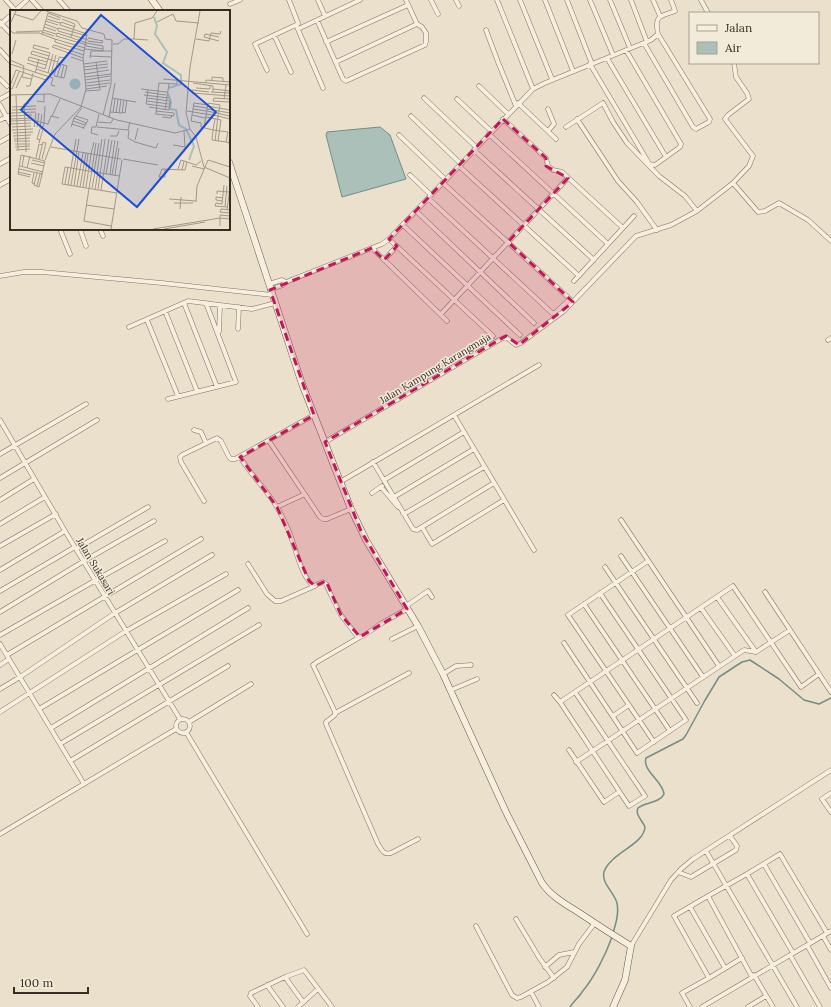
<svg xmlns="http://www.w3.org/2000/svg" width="831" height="1007" viewBox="0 0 831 1007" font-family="Lora,serif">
<rect width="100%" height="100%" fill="#ebe0cb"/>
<!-- water -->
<path fill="#abc0b9" stroke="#728e86" d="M380,127L390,135L406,179L342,197L326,135L327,132Z"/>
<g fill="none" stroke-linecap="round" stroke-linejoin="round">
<!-- stream -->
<path stroke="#728e86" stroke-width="1.5" d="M613,933C616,924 619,912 617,903C614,892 601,883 604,872C610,853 644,845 645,827C642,820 635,815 638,808C645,802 660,803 664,794C663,781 642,771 646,758L683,739L686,735L704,702L719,677L742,662L750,660L779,679L804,700L819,704L831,698
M570,1007C573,1002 579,997 582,992C594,978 606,954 612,937"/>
<!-- street casing -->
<g stroke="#867361" stroke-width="5">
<path id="street" d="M6,0L16,11
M32,0L42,11
M59,0L67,9
M318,0L325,16
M431,0L438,14
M456,0L459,6
M497,0L533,89
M520,0L552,79
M545,0L573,71
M567,0L592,64
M590,0L613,55
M610,0L630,48
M631,0L647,42
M653,0L660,16
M701,0L708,13
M230,4L240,0
M15,11L27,0
M317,20L343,79L346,81L425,45L426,42V33L422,27L417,24L406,0
M0,22L11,34
M0,25L11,15
M297,27L323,88
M298,29L360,0
M486,30L498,62L516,106
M274,35L291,72
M326,42L408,5
M644,43L693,127L696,129L709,122L710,119L707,114L658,34
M0,50L11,62
M607,58L666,157
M336,62L417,24
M590,64L647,160L649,164L655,165L680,147L681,144L626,50
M267,70L255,44L298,24V23L289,0
M0,79L7,86
M479,86L508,114
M424,98L476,147
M0,99L11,93
M457,99L491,131
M518,103L556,139
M0,105L11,125
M411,116L461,164
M503,119L546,158L548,166L553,170L562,172L623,228
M577,119L618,181L637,202L657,230
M0,120L11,115
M566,127L603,103L613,122L627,143L659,176L685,196L697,211
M548,131L554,124L548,109
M489,134L608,244
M399,135L446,180
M0,142L11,136
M474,150L594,260
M0,164L11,158
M459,166L579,276
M410,175L431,195
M443,183L571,300
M733,183L758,212L765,211L779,203L808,220L831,241
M0,185L11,179
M428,198L552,313H555L570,299
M416,211L534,323
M403,225L520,335
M60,229L70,254
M80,229L86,246
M100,229L103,236
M389,239L493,336
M372,248L447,321
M384,260L397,246
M0,276L24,272H42L162,283L272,295
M574,281L634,216
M269,284L282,280L286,282
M270,290L283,285L286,282L382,244L389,239L533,89L545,83L651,40L658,34C654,15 660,17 675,11L671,0
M184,303L217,387
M165,311L197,391
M441,314L568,178
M147,320L178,396
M129,327L188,301L252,309L275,303
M238,329L239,307
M219,332L220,305
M828,340L831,338
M168,399L236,382L206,303
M454,415L534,550
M0,420L65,531L180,719
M194,430L201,432L206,443
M269,441L320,517L323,519H327L351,509
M325,442L499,340L506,337L516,345L521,343L564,311L636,236L671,225L697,211L733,183L749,166L753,156L725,119L728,115L749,99L747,93L736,77L734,63
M0,454L86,404
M240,457C251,475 266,489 277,507C281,514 285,522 288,529C296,547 299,572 313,586L323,582L326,584L331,595L341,615L357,636L360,637L363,636L382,623L407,609
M373,462L413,529L417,530L494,483
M0,478L97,420
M384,480L464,432
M340,482L539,365
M381,487L398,507
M372,493L382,486
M394,497L474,449
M0,500L34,479
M204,501L181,462L180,457L182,455L217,438L221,441L229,457L231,459H235L314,415
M277,507L305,494
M403,513L404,514L484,467
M621,520L719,666
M0,524L45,497
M422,527L432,544L504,500
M0,546L56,514
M76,549L148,507
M621,556L703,677
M648,561L568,615L654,742
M248,564L267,594L275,601H281L315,586
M605,567L697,703
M0,570L65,531
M0,591L75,547
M765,592L831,692
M717,597L756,652
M584,604L670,731
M406,606L428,591L432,597
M701,608L735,656
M0,612L84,561L154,521
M0,635L96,580L165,541
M360,637L317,662L313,665L335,712V715L326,722V724L378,844C382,850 383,855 391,853L418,839
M392,639L418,626
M564,643L637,753L686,720L600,593
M0,644L84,784
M7,655L201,539
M0,665L9,659
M443,674L456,666L471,665
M0,689L20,677L115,613L212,555
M451,690L477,679
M575,692L645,796L629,806L560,702L733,586L801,687L819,674
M554,695L560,702
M39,709L238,590
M0,712L126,631L226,574
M335,713L409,673
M613,716L629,705
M176 726a7 7 0 1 1 14 0a7 7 0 1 1-14 0Z
M189,722L251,684
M51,728L248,608
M186,732L307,934
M60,744L259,625
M569,750L604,802L619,792
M70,761L228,666
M576,762L744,650L756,652L790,630
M831,793L822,799L831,812
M0,834L176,729
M706,851L797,1007
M764,864L810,943
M678,872L691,877L736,850L737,846L730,836
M747,874L780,854L827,933
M690,907L725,968
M516,919L540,959L554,978
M476,926L512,995L517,998L521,997L548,982L567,967L579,944L594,924
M823,936L831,950
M807,945L831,988
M631,946L671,880L681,869L693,859L831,770
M790,955L820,1007
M545,967L559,955L574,952
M754,975L773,1007
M285,977L303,1002
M752,977L708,896L747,874L793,953
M709,978L742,958
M267,985L283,1007
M531,992L539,1007
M258,1007L250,996L251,993L285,977L304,970L332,1007
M298,1007L318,989
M690,1007L682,993L709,978L674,916L708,896
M702,1007L831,931
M748,1007L766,996"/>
</g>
<!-- secondary casing -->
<g stroke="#685544" stroke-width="7">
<path id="secondary" d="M152,0L160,11
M229,162L302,384L351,509L366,540L418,626L443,674L506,812L542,883C551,896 565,904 578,912C596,924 613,935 631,946L625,980L613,1007"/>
</g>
<!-- street -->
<use href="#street" stroke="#f6eede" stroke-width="4"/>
<!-- secondary -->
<use href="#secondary" stroke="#f6eede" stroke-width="6"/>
</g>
<!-- marked area -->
<path fill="#c2185b" fill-opacity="0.2" stroke="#c2185b" stroke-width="3" stroke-dasharray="8 5" stroke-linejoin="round" d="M503,119L546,158V166L568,178L508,242L573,302L519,345L506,336L499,340L325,442L361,531L407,609L360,637L341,615L326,581L315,586L309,581L277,507L240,457L314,415L270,290L372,248L384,260L397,246L389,239Z"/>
<g text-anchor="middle" stroke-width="3" stroke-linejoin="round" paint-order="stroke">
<!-- street labels -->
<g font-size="10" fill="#392c23" stroke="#f3ebda">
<text transform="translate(435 368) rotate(-31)" y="4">Jalan Kampung Karangmaja</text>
<text transform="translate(96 566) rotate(59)" y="4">Jalan Sukasari</text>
</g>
</g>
<!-- overview -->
<g transform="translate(10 10)">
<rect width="220" height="220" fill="#ebe0cb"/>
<path d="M59.5 74a5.5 5.5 0 1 1 11 0a5.5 5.5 0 1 1-11 0Z" fill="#abc0b9"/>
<path fill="none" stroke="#abc0b9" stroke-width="2" d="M144,7L147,16L145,24L157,42L153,53L171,65V74L159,78M158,83L161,92L160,99L166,100L169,115L176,119L184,136L179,150"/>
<path fill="none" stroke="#a49888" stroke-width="1" d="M36,1L67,11L72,18L94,24L95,29L102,30L101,74L93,105M4,4L23,10L31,1M38,6L50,10M37,9L50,13M52,9L65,14L61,27M36,11L48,15M147,12L163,4L166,11L189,13M0,14L6,1M35,14L48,19M34,17L46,21M65,17L51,12L50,15L77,24L73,48L76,79L71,97M0,20L3,23H29L45,29M33,20L46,24M6,22L32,21M32,22L44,26M63,22L77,26M32,24L38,3L51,8M195,24L194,27L209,31M195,24L209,27M62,25L48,21V18L63,22M62,25L78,30M124,29L138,30M186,29L199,31L201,23L210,24L211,21M78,31L92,33L93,31L78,28M103,34H108L114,29H124L125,13L142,8L147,1M77,35L46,26L47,23L77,33M76,36L93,39M39,39L24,35L23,38L40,43L39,46M75,39L93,41V36L77,33M22,41L39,46L38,49L21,44ZM74,41L45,32V29L75,38M2,44L6,30M80,46L101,47M61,47L73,51M73,48L42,37L44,35L74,45M80,48L81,41H102M0,50L14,56L13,60M86,52L90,80M17,53L35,59L38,49L48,52M0,54L43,68L41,75L45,76M73,54L97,51M36,55L18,50L19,47L37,52M74,57L98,54M26,59L42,64M6,60L36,70M14,60L12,67L21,69M74,60L98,57M25,63L29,49M38,63L43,44M41,64L46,45M74,64L99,60M44,66L54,68L57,56L48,53M44,66L49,47L56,48M47,67L51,54M51,67L54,55M75,67L101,64M153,69L220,75M75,70L100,66M202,71V67L213,68V71M76,73L100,70M183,73L203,76V82M196,73V70L220,72M0,76L6,60M16,76H20L23,63M76,76L100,73M0,78L2,79L9,62M6,78L12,65M186,78L200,79V76M76,79L97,76M131,79L157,82M203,79L220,81M138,80L136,94L159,97M75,81L90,80M135,82L156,85M199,82L182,80V83L220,86M201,82L220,83M0,85L40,84L107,110L165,123L180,119L186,127L194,157L220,168M6,85L8,140M134,85L159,88M102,88L126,92M137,88L160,91L159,100L139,97M214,89L216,75M220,89L219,92L203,91L204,88L220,89M27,91L34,92V84M137,91L159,94M19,93L14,94L16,134H20M184,96L197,98M197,96L220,100M2,97L26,96M183,99L184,93L198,95M197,99L209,101L208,106L220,109M2,100L26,99M155,100L159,74M146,101L164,103V106L146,104L148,81L149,73L167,74V71M177,101L208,106L205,131M197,101L220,106M100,102L112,103L114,90M103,102L105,89M112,102L115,103L117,90M1,103L26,102M106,103L108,89M109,103L111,90M182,105L181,111L191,113V117L203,120L218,122L216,132L202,130L203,120L205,109M1,106L22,105M42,106L50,89M66,106L78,110L73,119M152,107L161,108L162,105M196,107L211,110L208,131M64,108L76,113M99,108L105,73M195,108L182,105L183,99L197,101M1,109L22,108M23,110L34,113L35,96M1,111L22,110M63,111L75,115M88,112L101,113L103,109M1,114L21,113M62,114L74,118M2,117L21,116M24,117L26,103M27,117L29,103M61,117L64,108L72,98M87,117L118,120L120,112M194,118L198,93L210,95L209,101L220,103M32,119L34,113L38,114L41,106L49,108M180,119L176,103L180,57L190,1M2,120L23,119M119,120L118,128L125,132L146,138L148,133M3,123L23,122M88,125L81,123L82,117H86L89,104M3,126L21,125M100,126H107L109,121M4,129L20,128M30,130L27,129L30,119M125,130L128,118M4,131H20M216,132L219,133L220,124M29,133L33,119L30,118L32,104M86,133L74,211L101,216M5,134H16V142M163,135L175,137L174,121M5,137L20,136M41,137L111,149M6,140L20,139M81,144L84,132M26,148L29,134L32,135M29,149L33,132L36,133L32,149M113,149L148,155M22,150L35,153M35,150L45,124L71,97M198,150L220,157M21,153L34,156M10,156L33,162M182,156L194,159M12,157L14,145M17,158L20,146M9,159L33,164M155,159V167H149L152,159L175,160L177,152L186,155L191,151M168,159L171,150L174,151M172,160L174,151L177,152M8,162L21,165M84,162L89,133M87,162L92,129M96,164L102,130M100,164L105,130M102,165L108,131M105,165L109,138M20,167L8,164L11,145L35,151L29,177L24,175L27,163M24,174L22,173L24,163M55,174L58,157M58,175L66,129M61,175L69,129M27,176L30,164M64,176L69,142M67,176L73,143M70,177L76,143M73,177L78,144M76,177L81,144M82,178L85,162M85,179L88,162M88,179L95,129M91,180L99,129M107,183L52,174L55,157L109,166M207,184V181L219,182M159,189L186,191M212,191L206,190V187L213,188M186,192L187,176L198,150M164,193H183M212,194L206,193L205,196L218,197M212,194L214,175M76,195L104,199M215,197L217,176M170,199L171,187M217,200L220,177M220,200L211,199L210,202L220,203M210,216V205L220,206M101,219L112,150M143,219L210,208L220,209M154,219L195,212"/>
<path fill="#1d4ed8" fill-opacity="0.15" stroke="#1d4ed8" stroke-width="2" d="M91,5L206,102L127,197L11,100Z"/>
<rect width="220" height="220" fill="none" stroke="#392c23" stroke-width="2"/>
</g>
<!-- legend -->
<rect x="689" y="12" width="130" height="52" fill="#f3ebda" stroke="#a99f91"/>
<rect x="697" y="25" width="20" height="6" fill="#f6eede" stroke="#a99f91"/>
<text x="725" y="32" font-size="12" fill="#392c23">Jalan</text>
<rect x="697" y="42" width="20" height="12" fill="#abc0b9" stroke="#a99f91"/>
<text x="725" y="52" font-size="12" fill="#392c23">Air</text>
<!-- scale -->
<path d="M14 987v6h74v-6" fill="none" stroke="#392c23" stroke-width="2"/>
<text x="20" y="987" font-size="12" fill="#392c23" stroke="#f3ebda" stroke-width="3" paint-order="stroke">100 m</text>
</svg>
